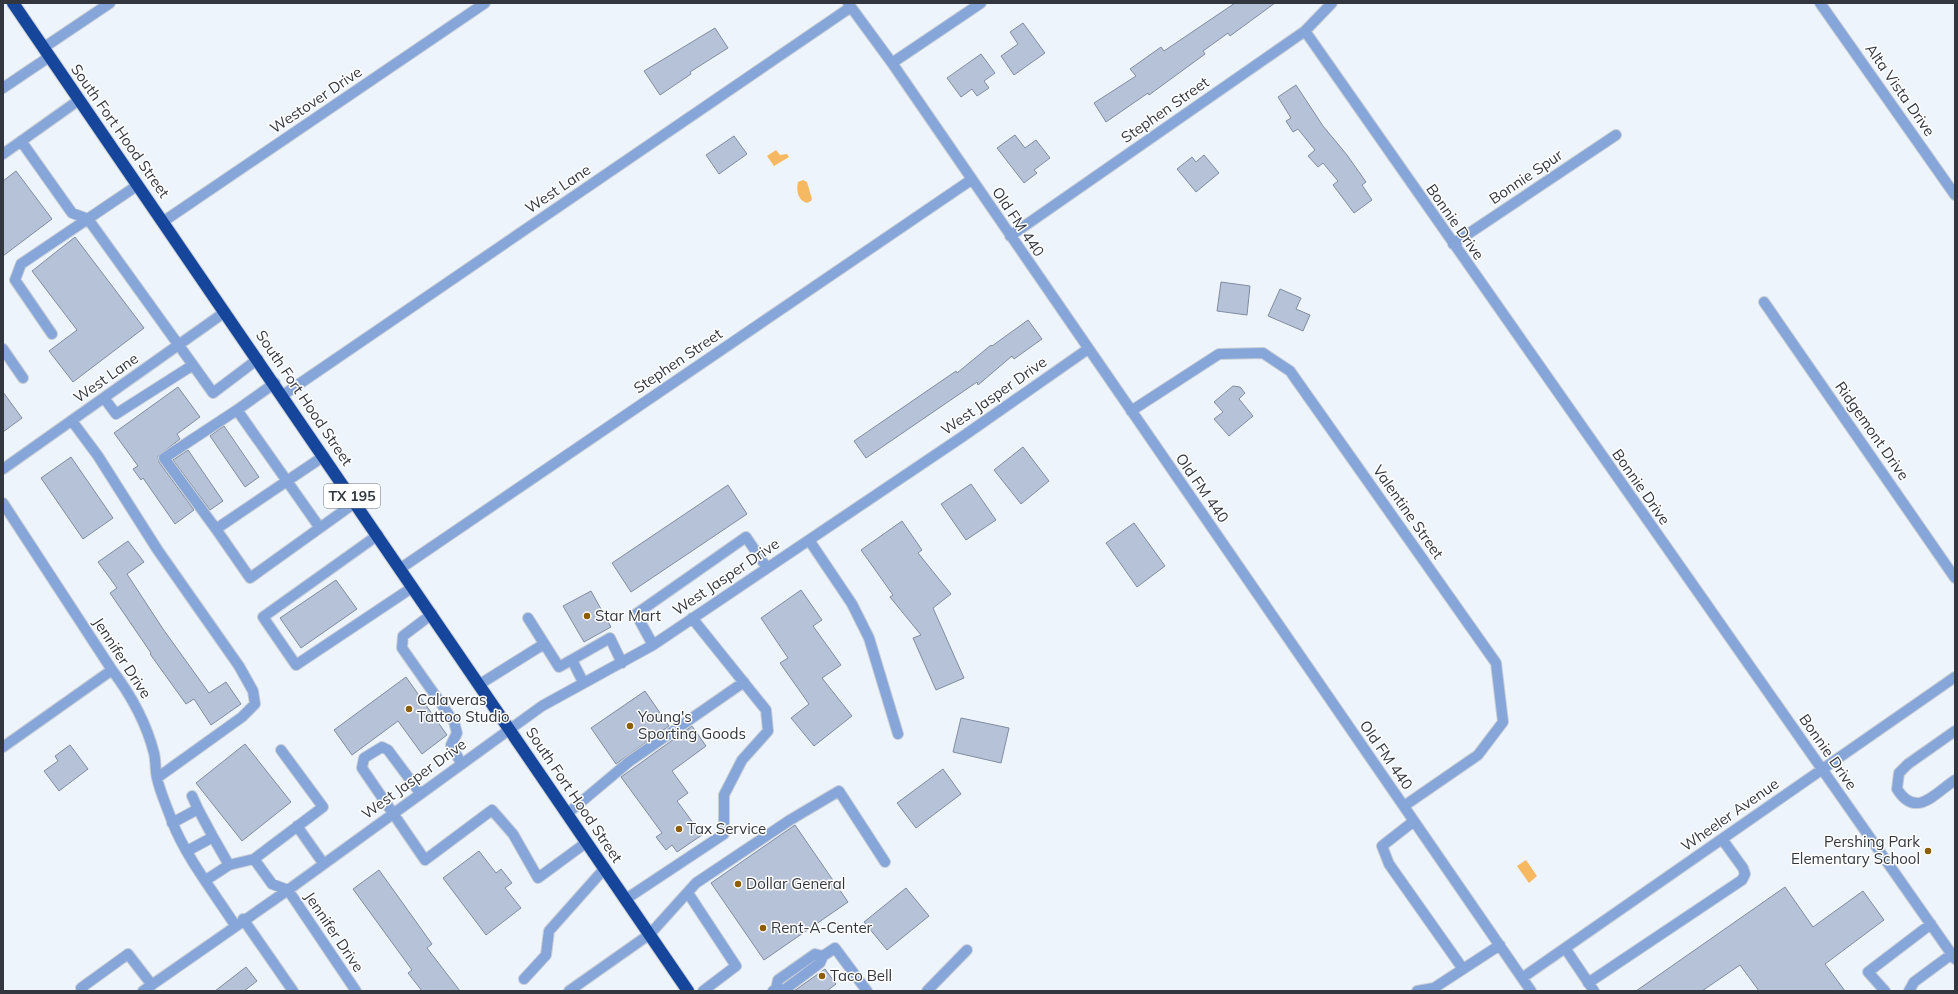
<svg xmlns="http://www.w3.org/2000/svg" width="1958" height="994" viewBox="0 0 1958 994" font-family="Mulish,sans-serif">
<rect width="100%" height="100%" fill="#eef4fc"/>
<!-- water -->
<path fill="#f6b861" d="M776,150L780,155L787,154L789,157L774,166L767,156Z
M803,180L807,182L812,199L811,201L807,203C798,200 796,191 798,182Z
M1526,860L1537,876L1529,883L1517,866Z"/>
<!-- building -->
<path fill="#b6c2d7" stroke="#808ca0" d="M1235,3H1275L1230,36L1228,33L1203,51L1205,54L1149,95L1148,93L1106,122L1094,103L1136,76L1130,69L1161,47L1164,51Z
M1023,23L1045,53L1014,75L1001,56L1018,44L1010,32Z
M715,28L728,48L690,72L691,74L660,95L644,71Z
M981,54L995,73L984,81L989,88L977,96L972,89L961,97L947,78Z
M1296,85L1323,126L1347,155L1366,182L1362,185L1372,200L1354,213L1333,185L1338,181L1323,163L1318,167L1308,156L1315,150L1298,129L1293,132L1286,121L1291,118L1278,97Z
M1015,135L1025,148L1036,140L1050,158L1034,170L1037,173L1024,183L997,148Z
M734,136L747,154L719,174L706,155Z
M1204,155L1219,173L1196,192L1177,169L1192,157L1196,162Z
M16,171L52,219L3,256V181Z
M75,237L144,328L73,382L49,351L77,330L32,271Z
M1221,282L1250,286L1247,315L1217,311Z
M1280,289L1301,298L1296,309L1310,315L1303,331L1268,316Z
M1028,320L1042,339L1014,359L1012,356L978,385L977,382L866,458L854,441L956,371L957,373L991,345L992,346Z
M1233,386L1240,387L1245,393L1239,399L1253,416L1229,436L1214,419L1223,412L1214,402Z
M178,387L200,417L177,434L180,439L158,456L159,462L194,510L175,524L143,478L141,480L133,469L138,466L114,433Z
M3,392L22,418L3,432Z
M224,426L259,477L245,487L210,436Z
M1023,447L1049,481L1021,504L994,470Z
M188,450L223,501L210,510L173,460Z
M71,457L113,518L83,539L41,478Z
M971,484L996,520L966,540L941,504Z
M728,485L747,514L631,592L612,563Z
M902,521L922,550L918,553L951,594L933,608L964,678L936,690L913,638L921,635L890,597L893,595L861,550Z
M1134,523L1165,566L1137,587L1106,543Z
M128,541L144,562L127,574L163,629L209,693L226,682L241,704L211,725L194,699L186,704L150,654L151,653L110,593L117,588L98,562Z
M336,580L357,609L301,648L280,618Z
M801,590L822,620L813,626L841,665L822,678L852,716L814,746L791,718L809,704L780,663L788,658L761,618Z
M591,591L611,627L584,642L563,606Z
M406,677L447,735L422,754L398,721L352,755L334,730Z
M645,691L669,726L616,764L591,728Z
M961,718L1009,728L1001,763L953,752Z
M692,726L706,746L672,771L688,793L677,801L702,835L677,852L672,845L666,850L656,837L662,833L621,777Z
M245,744L291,802L242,841L196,783Z
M70,745L88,769L59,791L44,771L58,761L55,756Z
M943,769L961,794L916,828L897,803Z
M795,825L848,902L764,960L711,883Z
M479,851L496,873L501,869L512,883L505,888L521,908L486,935L443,878Z
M379,870L432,944L427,948L460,991H422L408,973L412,970L353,889Z
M1785,887L1813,927L1863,891L1884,920L1825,964L1845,991H1759L1740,965L1702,991H1636Z
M906,888L929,916L887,950L864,922Z
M246,967L257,981L244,991H215Z
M825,969L836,984L827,991H794Z"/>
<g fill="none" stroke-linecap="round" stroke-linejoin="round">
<!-- minor casing -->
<g stroke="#c8ced6" stroke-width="12">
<path id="minor" d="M848,3L892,63L1531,991
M1820,3L1955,195
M1305,31L1955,959
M43,48L110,3
M892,63L981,3
M3,88L49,57
M21,141L72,213L88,219L193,365L116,414L104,398
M3,154L79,100
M164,221L485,3
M1010,236L1305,31L1332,3
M1453,244L1616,135
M1764,302L1955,578
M52,334L15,280L21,264L138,185
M3,349L23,378
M193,365L213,393L258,359
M275,383L237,410L320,528
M283,395L851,7
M1131,411L1219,354L1263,353L1290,371L1496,663L1503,722L1478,755L1404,806
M72,421L98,456L157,549L239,666L253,691L255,704L242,717L157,778
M324,456L216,529L250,578L356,502
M3,469L225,312
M3,503L112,670C131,695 146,722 154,753C156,761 155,770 157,778C160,792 167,807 172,821C185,856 215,894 235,925
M216,529L164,458L237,410
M378,535L263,617L296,665L413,587
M809,540L852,604L869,638L898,734
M401,568L971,180
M432,614L403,636L402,648L454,722L457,733L451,745L461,763
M528,618L559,667L610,638L622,663
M653,645L636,614L746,537L767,568
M572,660L583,682
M480,684L544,644
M1955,731L1908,764L1899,773L1897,789C1916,819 1934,794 1955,780
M3,747L112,670
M281,750L323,807L254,859L272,884L288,890L356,991
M420,793L388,750L382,747L364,758L362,768L425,860L492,810L513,834L538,878L587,842
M192,796L198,809
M568,813L630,761L744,682
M1414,821L1382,846L1389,864L1463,969
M172,823L198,809L213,837
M297,826L323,863
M187,851L213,837L229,865
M206,880L229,865L254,859
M688,893L736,966L703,991
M626,899L724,834V795L742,760L768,731L766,710L692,618
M243,919L293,991
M1565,948L1594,991
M1522,978L1955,677
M524,979L546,955L549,931L605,868
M1588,983L1742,880L1745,874L1743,868L1722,839
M776,989L784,990L820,963L823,956L835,948L867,991
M83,991L81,988L128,954L152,985
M143,991L288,890L542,706L653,645L962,437L1088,349
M569,991L650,934L696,883L790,820L839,791L885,862
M773,991L776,989L778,980L815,954L823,956
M927,991L967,950
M1417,991L1434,988L1500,945
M1885,991L1868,972L1931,924
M1909,991L1914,982L1952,954"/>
</g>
<!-- highway casing -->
<g stroke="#c8ced6" stroke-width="14">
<path id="highway" d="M13,3L688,991"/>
</g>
<!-- minor -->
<use href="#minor" stroke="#86a5d9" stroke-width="10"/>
<!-- highway -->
<use href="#highway" stroke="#15469b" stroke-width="12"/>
</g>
<!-- markers -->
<g fill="#8e5e07" stroke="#fff" stroke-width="1.5">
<circle cx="587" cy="616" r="4"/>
<circle cx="409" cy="709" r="4"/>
<circle cx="630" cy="726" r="4"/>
<circle cx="679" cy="829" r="4"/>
<circle cx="1928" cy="851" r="4"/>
<circle cx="738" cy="884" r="4"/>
<circle cx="763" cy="928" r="4"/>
<circle cx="822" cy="976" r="4"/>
</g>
<g text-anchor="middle" stroke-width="3" stroke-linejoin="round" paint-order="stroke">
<!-- shield labels -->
<rect fill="#fff" stroke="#707379" stroke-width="1" x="324" y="484" width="56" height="24" rx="3"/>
<g font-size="14" font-weight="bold" fill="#32373f">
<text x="352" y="501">TX 195</text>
</g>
<!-- street labels -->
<g font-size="15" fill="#32373f" stroke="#fff">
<text transform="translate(1900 90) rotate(55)" y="5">Alta Vista Drive</text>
<text transform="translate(316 100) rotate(-34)" y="5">Westover Drive</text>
<text transform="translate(1165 110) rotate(-35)" y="5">Stephen Street</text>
<text transform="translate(120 131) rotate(55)" y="5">South Fort Hood Street</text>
<text transform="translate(1526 177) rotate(-34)" y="5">Bonnie Spur</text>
<text transform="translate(558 189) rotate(-34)" y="5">West Lane</text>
<text transform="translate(1018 222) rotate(56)" y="5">Old FM 440</text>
<text transform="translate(1455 222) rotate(55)" y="5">Bonnie Drive</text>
<text transform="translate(678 361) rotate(-34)" y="5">Stephen Street</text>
<text transform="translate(106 378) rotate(-35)" y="5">West Lane</text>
<text transform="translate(994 396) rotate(-35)" y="5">West Jasper Drive</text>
<text transform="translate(304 398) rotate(56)" y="5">South Fort Hood Street</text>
<text transform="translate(1872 431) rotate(55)" y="5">Ridgemont Drive</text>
<text transform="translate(1641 487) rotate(55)" y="5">Bonnie Drive</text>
<text transform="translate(1202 488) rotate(55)" y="5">Old FM 440</text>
<text transform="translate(1408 512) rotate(55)" y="5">Valentine Street</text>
<text transform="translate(726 577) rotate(-34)" y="5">West Jasper Drive</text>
<text transform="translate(122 658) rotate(57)" y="5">Jennifer Drive</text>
<text transform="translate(1828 752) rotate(55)" y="5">Bonnie Drive</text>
<text transform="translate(1386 755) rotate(55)" y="5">Old FM 440</text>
<text transform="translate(414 779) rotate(-36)" y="5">West Jasper Drive</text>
<text transform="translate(574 795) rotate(56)" y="5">South Fort Hood Street</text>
<text transform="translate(1730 815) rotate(-35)" y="5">Wheeler Avenue</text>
<text transform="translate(334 932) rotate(56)" y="5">Jennifer Drive</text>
</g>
<!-- poi labels -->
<g font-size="15" fill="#32373f" stroke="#fff" text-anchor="start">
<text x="595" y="621">Star Mart</text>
<text x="417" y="705">Calaveras<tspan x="417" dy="17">Tattoo Studio</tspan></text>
<text x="638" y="722">Young's<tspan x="638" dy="17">Sporting Goods</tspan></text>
<text x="687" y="834">Tax Service</text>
<text x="1920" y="847" text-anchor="end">Pershing Park<tspan x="1920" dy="17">Elementary School</tspan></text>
<text x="746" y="889">Dollar General</text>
<text x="771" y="933">Rent-A-Center</text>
<text x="830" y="981">Taco Bell</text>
</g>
</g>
<!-- border -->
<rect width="1958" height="994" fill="none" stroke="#32373f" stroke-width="8"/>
</svg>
